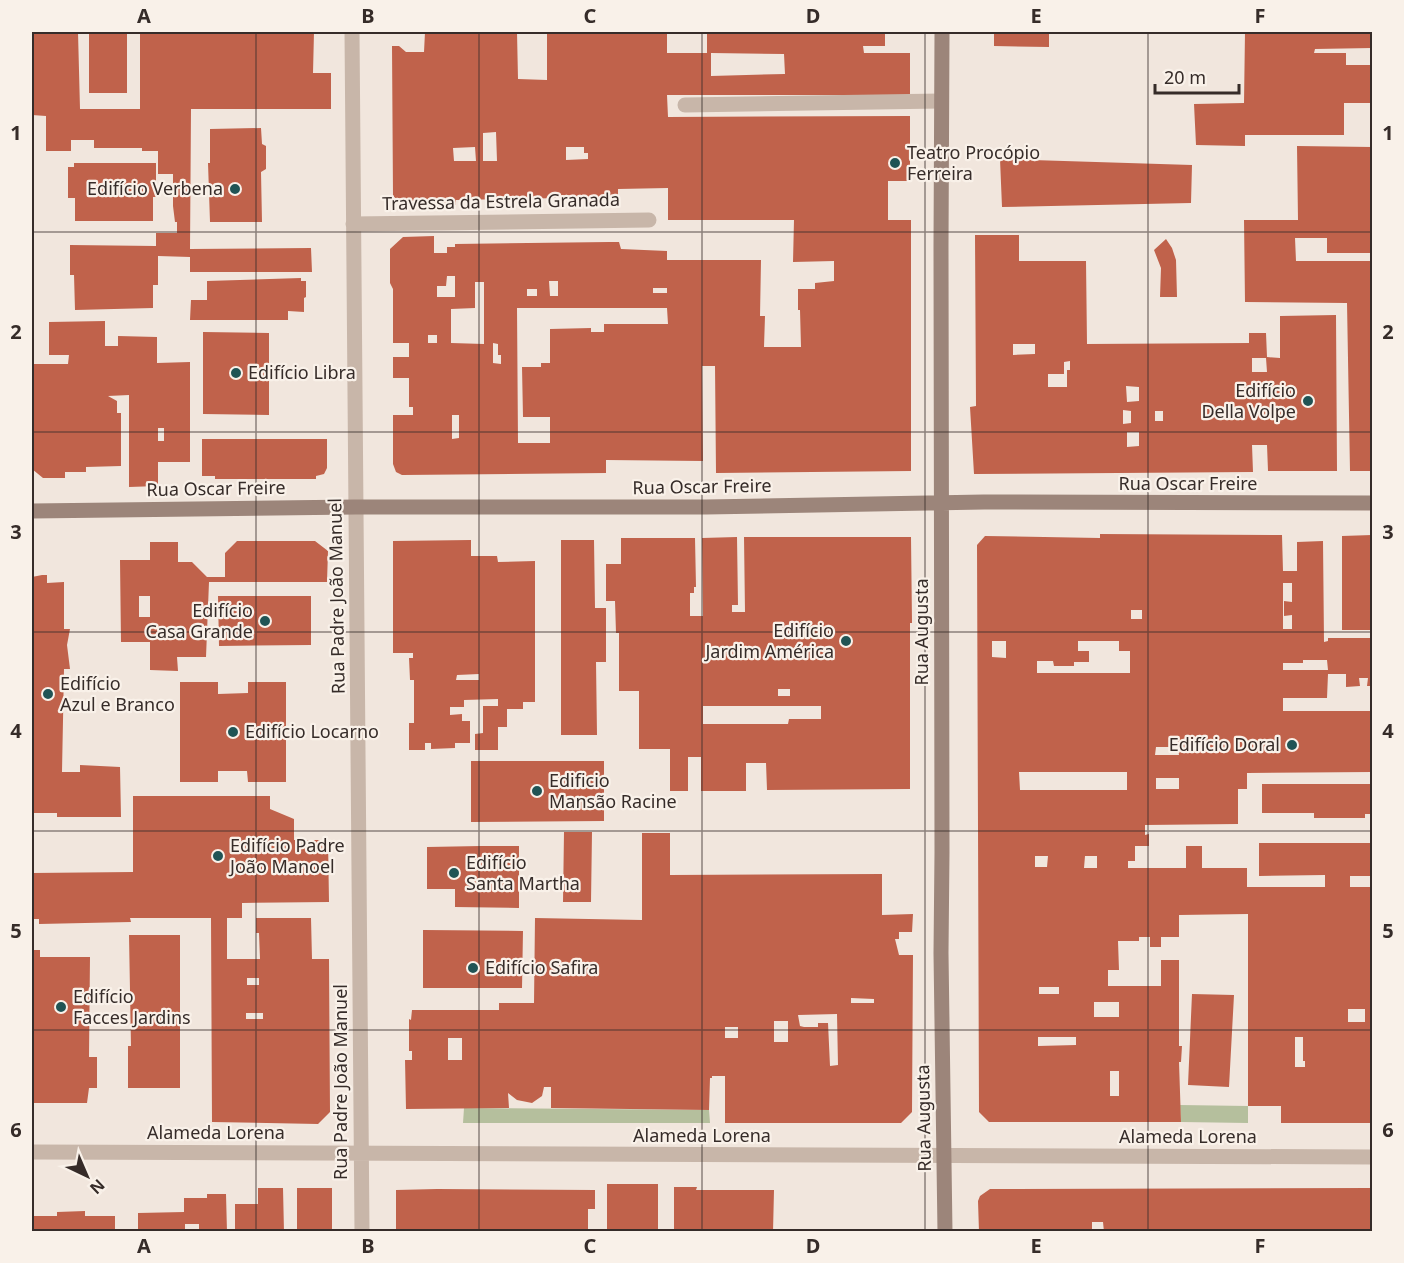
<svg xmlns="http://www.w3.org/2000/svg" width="1404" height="1263" viewBox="0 0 1404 1263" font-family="'Noto Sans',sans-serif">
<rect width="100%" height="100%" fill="#f1e6dd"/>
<!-- green -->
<path fill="#b5bf9d" d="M1180,1105L1248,1106V1123L1181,1122Z
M464,1108L709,1110L710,1123H463Z"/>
<!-- building -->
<path fill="#c0624b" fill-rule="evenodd" d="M32,32H78L80,109H140V32H314L313,73H331V109H191L190,249L311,248L312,272H190V257L158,256V285H153V308L75,310L74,275H70V245L156,246V233H177V222H175L173,206V174H158V151H142V148H94V140H71V151H46V116L32,115Z
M89,32H127V93H89Z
M425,32H517L518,79L547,80V32H667V53H707V32H885V46H863L864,53H910V95H667L668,117L910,116V181H888V220H911V471L716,473L715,366H702L703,461L606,460V473L402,475L396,472L393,464V415H413V407H409V378H393V357H409V343H393V289L390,283V249L403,237L434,236V253H447V247H455V244L609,242H619L621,249L667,251V260H761L760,316H765L764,347H801L800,310H798V289H815V283L834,281V261L793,262L794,220H668V188L618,189V197L456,200V205H404L393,196L392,46H399L406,52H424ZM711,53L784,54L785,74L711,76ZM496,132L497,161H483V133ZM475,147L476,161H454L453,148ZM566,147H584V153H588V159L566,160ZM447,276H455V297H437V286H446ZM549,281H558V296H550ZM475,282H484V344L451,343V309L475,308ZM653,288H667V293H653ZM527,289H537V296H527ZM517,308H667L668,324H604V332H591V328L550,329V363H541V367H522L523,417H550V443H518ZM428,335H437V343H428ZM493,343L498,344V355H501V364L493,363ZM452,415H459V438L452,439Z
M994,32H1049V47L994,46Z
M1245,32H1372V48L1315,49L1314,53H1346V65H1372V103H1344V135H1245V146L1196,145L1194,104L1244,103Z
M261,128L262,144L266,146V169L261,172L262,222H210L208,163H210V129Z
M1297,146L1372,147V253H1327V238H1295L1296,261H1372L1371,359H1372V471H1350L1347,303L1245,302L1244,220H1298Z
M1000,159L1192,165L1191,203L1002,207Z
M74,163H156V197H153V221H75V198H68V167H74Z
M975,235H1019V261H1086L1087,344L1249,343V333H1266L1267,357L1280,358V316L1336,315L1337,471H1268L1267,445H1252L1253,472L974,474L970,407L976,406ZM1013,344H1035V354L1013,355ZM1252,358H1266L1267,372H1252ZM1070,361V370H1067V387H1048V374H1064V362ZM1126,386L1139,387V401L1127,402ZM1123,410L1131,411V423L1123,424ZM1155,411H1163V421H1155ZM1127,432H1139V446L1127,447Z
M1166,239L1172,248L1176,260L1177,297H1160L1161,268L1154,250Z
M301,278V281H306V297L304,298V312L288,311V320H190L191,300H207V281Z
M105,321V346H118V336L157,337V363L190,362V462H158V486L129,487V395L108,396L117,401V413H121V466L86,467V472H65V478H43L32,469V364H68L69,355H49V322ZM158,428H164V441H158Z
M203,332L269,333V415L203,414Z
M202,439H327V468L324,474L316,476V479H215V476H202Z
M1100,534L1282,535L1283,571H1297V542L1323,541L1324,642L1328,641V638H1372V686H1367L1368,678H1359L1360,686L1346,687V674H1328L1327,698H1283V711H1372V772L1247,773V789H1238V824L1145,825V835L1149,834V846H1135V861H1128V868H1186V846H1202V868H1247V887H1325V875L1259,876V843H1372V876H1350V887H1372V1123H1281V1106H1248V914L1179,915V937H1161V947H1150V937H1139V941H1118L1119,970H1108V986H1161V960H1179V1046H1182L1181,1062H1179L1181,1122H989L979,1112L977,545L985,536L1100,538ZM1283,583H1292V602L1284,601V616L1292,615V629H1283ZM1131,610H1142V619H1131ZM992,641H1006V658L992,657ZM1078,641H1119V651H1130V673H1037V661H1053L1054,666H1074V662H1089V651H1078ZM1303,660H1327L1328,670H1283V663H1303ZM1156,747H1178L1179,755H1155ZM1019,772H1127V790H1020ZM1156,778H1179V789H1156ZM1035,856H1048L1047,867H1035ZM1085,856H1097V868H1084ZM1039,987H1059V994H1039ZM1094,1002H1119V1017H1094ZM1348,1009H1365V1022H1348ZM1038,1037H1076V1045L1038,1046ZM1295,1037H1303V1061H1305V1067H1295ZM1110,1071H1119V1096H1110Z
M1372,535V630H1342V536Z
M737,537L738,605H732V612H745L744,537H911L912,623H910V789L767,790L766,763H746V791H701V757H688V791H670V749H639V691H619V633H616L615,601H606V564H621V538H695L696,587H694V593H690V616H703L702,538ZM778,689H790V696H778ZM703,706H821V719H789L788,724H703Z
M471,540V556H497L498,562L535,561V702H523V709H507V727H498V750H475V734L483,733V706H498V699L464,700V707H450V715L462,714V721H470V743H455V748L431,749V743H425V750H409V723H414V680H410L409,658H413V653H393V541ZM479,674V680H456L457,675Z
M561,540H594L595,608H606V662H596L597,735H561Z
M237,541H315L328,551L327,582H209L206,657H177L178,671L150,670V642H121L120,560H150V542H178V562H192L207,577H225V553ZM139,596H150V617H139Z
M42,575H47V583L64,582V629H70L67,645L70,669H64L62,772H80V765L120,767L121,817H57V813H32V577Z
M218,596H311V645L219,646Z
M180,682H218V694L248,693V682H286V782H248L247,771H218V782H180Z
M471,761H604V821L471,822Z
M1262,784H1372V814H1365V818H1314V813H1262Z
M133,796H270V809L294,819V840H328L329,902L242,903V918H227V959H260L259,933H256V918H311L312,959H329L330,1112L318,1124L212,1122L211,918H130L131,922L39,924V919H32V873L133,872ZM247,978H259V985H247ZM246,1013H263V1019H246Z
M564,832H592L591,902H563Z
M642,833H670V875L882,874V915L913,914L912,932H899V939H895L899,955H913L912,1112L901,1123H725V1076H712V1078H710L709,1110L551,1108V1087H544L542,1096L532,1103L517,1100L508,1093L509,1108L406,1109L405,1060H412V1051H409V1019L411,1020L412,1010H499V1003H534L535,918L642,920ZM851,998L874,999V1003H851ZM837,1014L838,1065L830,1066L828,1023H818V1027H804L800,1026L798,1015ZM774,1021H788V1042H774ZM725,1027H738V1038H725ZM448,1038H462V1060H448Z
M481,846H519V908L455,907V889H427V847Z
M423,930L523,931L522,988H423Z
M129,935H180V1088H128V1046H131Z
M32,950H40V957H90L89,1057H97V1088H89L87,1103H32Z
M1192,994L1234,995L1229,1087L1188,1085Z
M607,1184H658V1232H607Z
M674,1187H697L696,1190H774L773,1232H674Z
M258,1188H283L284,1232H235V1204H258Z
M297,1188H332V1232H297Z
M1372,1188V1232H1104L1103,1222H1092V1232H979L978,1201L980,1196L990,1189Z
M437,1189L595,1190V1209H588V1232H396V1190Z
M207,1194H226L227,1232H199V1224H185V1232H138V1213L184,1212V1198H207Z
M85,1211V1216H115V1232H32V1216H57V1212Z"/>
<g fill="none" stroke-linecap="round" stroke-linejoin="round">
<!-- lane -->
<path stroke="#c8b6a9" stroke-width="15" d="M685,105L941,101"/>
<!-- street -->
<path stroke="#c8b6a9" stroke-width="15" d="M352,32L362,1232
M353,224L649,220
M32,1152L1372,1157"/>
<!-- secondary -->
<path stroke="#9c857a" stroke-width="15" d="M942,32L941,245L942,852L941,953L945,1232
M32,511L355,507H706L984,502L1372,503"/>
</g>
<!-- grid -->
<path fill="none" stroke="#362c29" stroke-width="1.5" stroke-opacity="0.55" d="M256,32V1232M479,32V1232M702,32V1232M925,32V1232M1148,32V1232M32,232H1372M32,432H1372M32,632H1372M32,831H1372M32,1030H1372"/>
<!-- markers -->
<g fill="#205455" stroke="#f9f1e9" stroke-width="2">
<circle cx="895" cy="163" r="6"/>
<circle cx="235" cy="189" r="6"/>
<circle cx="236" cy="373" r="6"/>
<circle cx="1308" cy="401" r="6"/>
<circle cx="265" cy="621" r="6"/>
<circle cx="846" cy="641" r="6"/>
<circle cx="48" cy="694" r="6"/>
<circle cx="233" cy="732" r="6"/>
<circle cx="1292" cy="745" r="6"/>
<circle cx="537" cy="791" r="6"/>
<circle cx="218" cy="856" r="6"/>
<circle cx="454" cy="873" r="6"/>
<circle cx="473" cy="968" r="6"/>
<circle cx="61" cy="1007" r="6"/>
</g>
<g text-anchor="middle" stroke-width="4.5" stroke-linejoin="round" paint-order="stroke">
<!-- poi labels -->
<g font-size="18" fill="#362c29" stroke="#f9f1e9" text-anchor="start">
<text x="907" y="159">Teatro Procópio<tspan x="907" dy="21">Ferreira</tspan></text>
<text x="223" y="195" text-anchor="end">Edifício Verbena</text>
<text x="248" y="379">Edifício Libra</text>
<text x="1296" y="397" text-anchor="end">Edifício<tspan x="1296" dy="21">Della Volpe</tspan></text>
<text x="253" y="617" text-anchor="end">Edifício<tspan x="253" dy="21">Casa Grande</tspan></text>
<text x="834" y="637" text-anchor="end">Edifício<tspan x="834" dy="21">Jardim América</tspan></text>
<text x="60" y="690">Edifício<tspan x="60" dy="21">Azul e Branco</tspan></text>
<text x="245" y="738">Edifício Locarno</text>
<text x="1280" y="751" text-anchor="end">Edifício Doral</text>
<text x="549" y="787">Edificio<tspan x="549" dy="21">Mansão Racine</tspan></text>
<text x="230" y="852">Edifício Padre<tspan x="230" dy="21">João Manoel</tspan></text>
<text x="466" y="869">Edifício<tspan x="466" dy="21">Santa Martha</tspan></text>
<text x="485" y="974">Edifício Safira</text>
<text x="73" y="1003">Edifício<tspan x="73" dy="21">Facces Jardins</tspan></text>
</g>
<!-- street labels -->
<g font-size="18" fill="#362c29" stroke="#f9f1e9">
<text transform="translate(501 202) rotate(-1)" y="6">Travessa da Estrela Granada</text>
<text x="1188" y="490">Rua Oscar Freire</text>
<text transform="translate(702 487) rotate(-1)" y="6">Rua Oscar Freire</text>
<text transform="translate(216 489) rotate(-1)" y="6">Rua Oscar Freire</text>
<text transform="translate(337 596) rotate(-91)" y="6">Rua Padre João Manuel</text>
<text transform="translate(922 632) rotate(-90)" y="6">Rua Augusta</text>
<text transform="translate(341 1082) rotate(-90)" y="6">Rua Padre João Manuel</text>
<text transform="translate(924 1118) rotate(-91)" y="6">Rua Augusta</text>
<text x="216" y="1139">Alameda Lorena</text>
<text x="702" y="1142">Alameda Lorena</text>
<text x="1188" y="1143">Alameda Lorena</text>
</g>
</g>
<!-- border -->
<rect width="1404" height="1263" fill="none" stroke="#f9f1e9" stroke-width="66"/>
<!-- north arrow -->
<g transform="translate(87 1176) rotate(136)" stroke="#f9f1e9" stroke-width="4.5" paint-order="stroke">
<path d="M0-4.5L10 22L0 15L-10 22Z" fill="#362c29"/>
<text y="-9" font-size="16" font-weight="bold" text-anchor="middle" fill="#362c29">N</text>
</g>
<!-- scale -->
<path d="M1155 84v9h84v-9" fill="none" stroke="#362c29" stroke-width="3"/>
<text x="1164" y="84" font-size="18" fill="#362c29" stroke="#f9f1e9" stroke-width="4.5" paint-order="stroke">20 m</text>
<rect x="33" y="33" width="1338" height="1197" fill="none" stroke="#362c29" stroke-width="2"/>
<g font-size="20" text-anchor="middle" font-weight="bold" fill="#362c29">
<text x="144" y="23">A</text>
<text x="368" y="23">B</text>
<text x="590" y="23">C</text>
<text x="813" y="23">D</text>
<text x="1036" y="23">E</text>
<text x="1260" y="23">F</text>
<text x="16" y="140">1</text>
<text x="1388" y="140">1</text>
<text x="16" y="339">2</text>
<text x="1388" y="339">2</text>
<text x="16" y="539">3</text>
<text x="1388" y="539">3</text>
<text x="16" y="738">4</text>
<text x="1388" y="738">4</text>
<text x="16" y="938">5</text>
<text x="1388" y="938">5</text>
<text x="16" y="1137">6</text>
<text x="1388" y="1137">6</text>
<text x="144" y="1253">A</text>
<text x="368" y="1253">B</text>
<text x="590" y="1253">C</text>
<text x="813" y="1253">D</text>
<text x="1036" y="1253">E</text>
<text x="1260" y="1253">F</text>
</g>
</svg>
